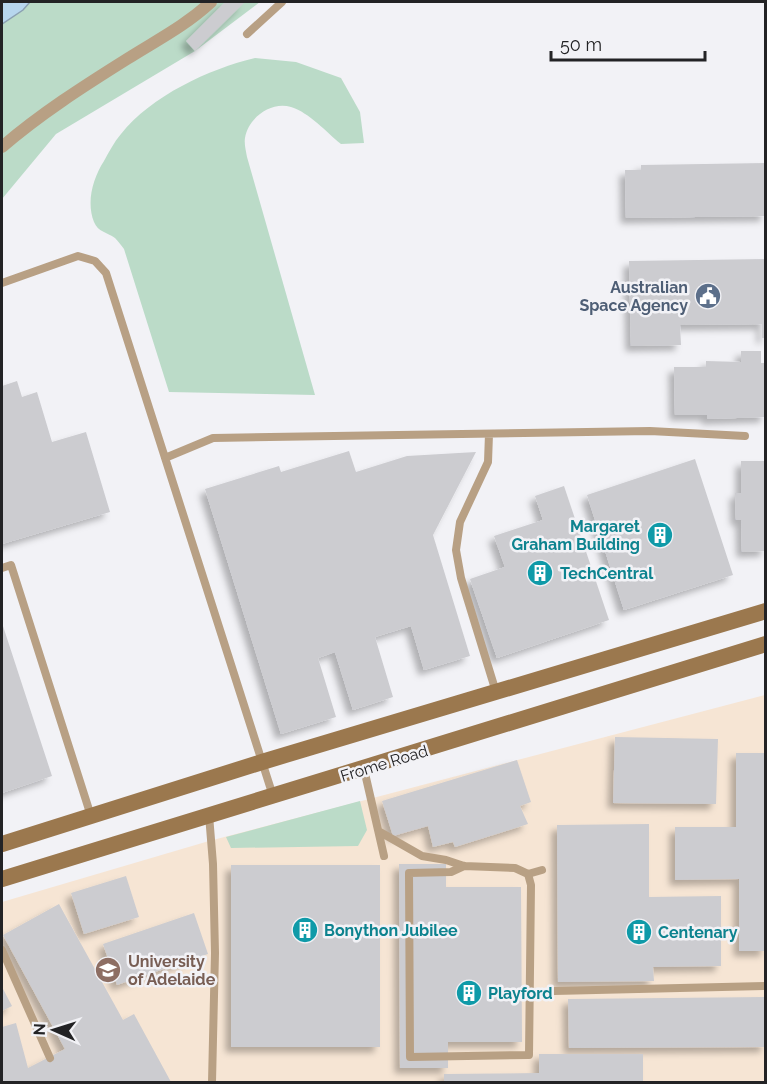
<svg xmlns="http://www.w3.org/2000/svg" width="767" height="1084" viewBox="0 0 767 1084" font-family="Raleway,sans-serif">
<defs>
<filter id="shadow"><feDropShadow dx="-5.5" dy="5.5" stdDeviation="3" flood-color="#0004"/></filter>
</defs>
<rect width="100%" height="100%" fill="#f2f2f6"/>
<!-- education -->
<path fill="#f6e5d4" d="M765,695V1082H2V902L209,841Z"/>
<!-- green -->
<path fill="#bbdbc8" d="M2,2H260L195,51L56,134L2,199Z
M255,58L296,62L341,78L360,112L364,143L341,144C326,132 310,113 291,107C271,101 248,118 245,138C244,144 246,151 247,157L315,395L169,392L124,249C121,245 118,241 115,238C107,232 98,232 94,222C86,202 93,178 104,161C109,152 114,142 121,134C151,96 209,69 255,58Z
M360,801L367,830L358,846L231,848L226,837Z"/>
<!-- water -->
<path fill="#b7d6ee" stroke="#8ba0b2" stroke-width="1.5" d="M2,2H30L23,10L2,24Z"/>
<!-- building -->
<path fill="#ccccd0" filter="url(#shadow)" d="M225,2H245L195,51L186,41Z
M766,163V216L626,218L625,170H641V165Z
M766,259V338H762V324L680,325L681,345L631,346L629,261Z
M741,351H761V363H766V417L707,419V415H675L674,367H706V361L741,362Z
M17,381L22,397L37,392L52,442L86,432L110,512L2,544V386Z
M349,451L356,472L407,456L476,452L433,535L470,656L424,670L411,626L375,637L393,697L353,710L335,652L318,658L336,717L281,734L205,489L279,466L281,472Z
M695,459L733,575L624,610L587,495Z
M741,461H766V551L742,552L741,520H736L735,493H741Z
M564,486L609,620L497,658L470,579L505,567L494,536L543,520L535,496Z
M2,623L52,776L2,793Z
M615,737L718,739L716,804L613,803Z
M736,753H766V951H739V879L675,880V827H736Z
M517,760L531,802L520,806L528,824L455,847L453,842L433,847L428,826L393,836L382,801Z
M649,824V897L721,896V966L653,967L654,981L558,982L557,825Z
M399,864H446V887H521L522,1042H448V1068H400Z
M231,865H380V1047H231Z
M126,876L139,917L84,934L71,893Z
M59,904L123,1020L134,1014L171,1082H2V1027L16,1023L28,1068L65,1049L3,935Z
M194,913L208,954L117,985L103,944Z
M2,987L12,1006L2,1011Z
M766,997V1047L569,1048L568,999Z
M539,1054H643V1082H444V1074L539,1073Z"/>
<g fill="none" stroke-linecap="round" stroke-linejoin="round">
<!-- service -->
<path stroke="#b8a084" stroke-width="8" d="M247,34L282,2
M2,283L78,256L95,261L106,273L273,796
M489,434L488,462L460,522L456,550L461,578L496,692
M165,458L213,438L650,431L745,436
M2,568L11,565L91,816
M364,769L384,856
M209,815L213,864L215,953L212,1082
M380,832L422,856L446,860L464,866L515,868L528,874L531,885L529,1055L410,1057L409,873L451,872L464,866
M528,874L542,870
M2,950L50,1058
M554,991L766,986"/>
<!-- pedestrian -->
<path stroke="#b8a084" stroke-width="12" d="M2,147C40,114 84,86 127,59C157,40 185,26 211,2"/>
<!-- secondary -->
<path stroke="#9b784e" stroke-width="16" d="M2,844L262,762L766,611
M2,879L766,644"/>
</g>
<!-- icons -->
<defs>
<g id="civic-disc" transform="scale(1.35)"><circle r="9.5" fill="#5c6f8a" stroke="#f2f2f6"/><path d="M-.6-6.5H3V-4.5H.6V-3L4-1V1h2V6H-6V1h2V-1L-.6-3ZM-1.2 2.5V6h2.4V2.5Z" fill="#fff"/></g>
<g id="building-disc" transform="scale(1.35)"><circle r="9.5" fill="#0f9aa8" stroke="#f2f2f6"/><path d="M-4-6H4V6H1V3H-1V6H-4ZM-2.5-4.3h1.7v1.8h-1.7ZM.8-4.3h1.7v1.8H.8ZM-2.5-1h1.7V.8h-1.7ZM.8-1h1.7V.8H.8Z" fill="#fff"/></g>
<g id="university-disc" transform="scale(1.35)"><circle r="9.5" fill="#8d6e63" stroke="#f2f2f6"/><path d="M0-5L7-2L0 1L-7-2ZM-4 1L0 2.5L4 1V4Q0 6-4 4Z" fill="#fff"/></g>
</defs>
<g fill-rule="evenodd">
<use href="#civic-disc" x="708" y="296"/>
<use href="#building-disc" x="660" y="535"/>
<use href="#building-disc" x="540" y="573"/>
<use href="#building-disc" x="305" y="930"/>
<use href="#building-disc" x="639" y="932"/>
<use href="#university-disc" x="108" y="970"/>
<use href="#building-disc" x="469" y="993"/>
</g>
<g text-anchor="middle" stroke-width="5" stroke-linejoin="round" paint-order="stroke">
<!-- service labels -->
<g font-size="16" font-weight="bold" fill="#4e5e75" stroke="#f2f2f6" text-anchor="end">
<text x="688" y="293">Australian<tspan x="688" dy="18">Space Agency</tspan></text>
</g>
<!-- culture labels -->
<g font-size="16" font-weight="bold" fill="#0d838f" stroke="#f2f2f6" text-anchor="start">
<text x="640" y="532" text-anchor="end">Margaret<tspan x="640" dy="18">Graham Building</tspan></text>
<text x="560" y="579">TechCentral</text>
<text x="324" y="936">Bonython Jubilee</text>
<text x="658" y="938">Centenary</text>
<text x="488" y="999">Playford</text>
</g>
<!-- street labels -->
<g font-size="16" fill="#232325" stroke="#f2f2f6">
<text transform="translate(384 763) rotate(-17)" y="6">Frome Road</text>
</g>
<!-- education labels -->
<g font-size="16" font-weight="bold" fill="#785e54" stroke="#f2f2f6" text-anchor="start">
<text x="128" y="967">University<tspan x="128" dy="18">of Adelaide</tspan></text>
</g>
</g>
<!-- border -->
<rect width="767" height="1084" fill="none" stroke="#232325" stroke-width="6"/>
<!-- north arrow -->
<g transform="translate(54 1030) rotate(273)" stroke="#f2f2f6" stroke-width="4.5" paint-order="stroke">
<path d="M0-4.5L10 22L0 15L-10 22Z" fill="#232325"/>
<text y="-9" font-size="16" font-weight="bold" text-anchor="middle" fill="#232325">N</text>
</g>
<!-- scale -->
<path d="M551 51v9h154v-9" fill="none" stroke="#232325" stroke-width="3"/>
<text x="560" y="51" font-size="18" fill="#232325" stroke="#f2f2f6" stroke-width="4.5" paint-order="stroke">50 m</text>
</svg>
